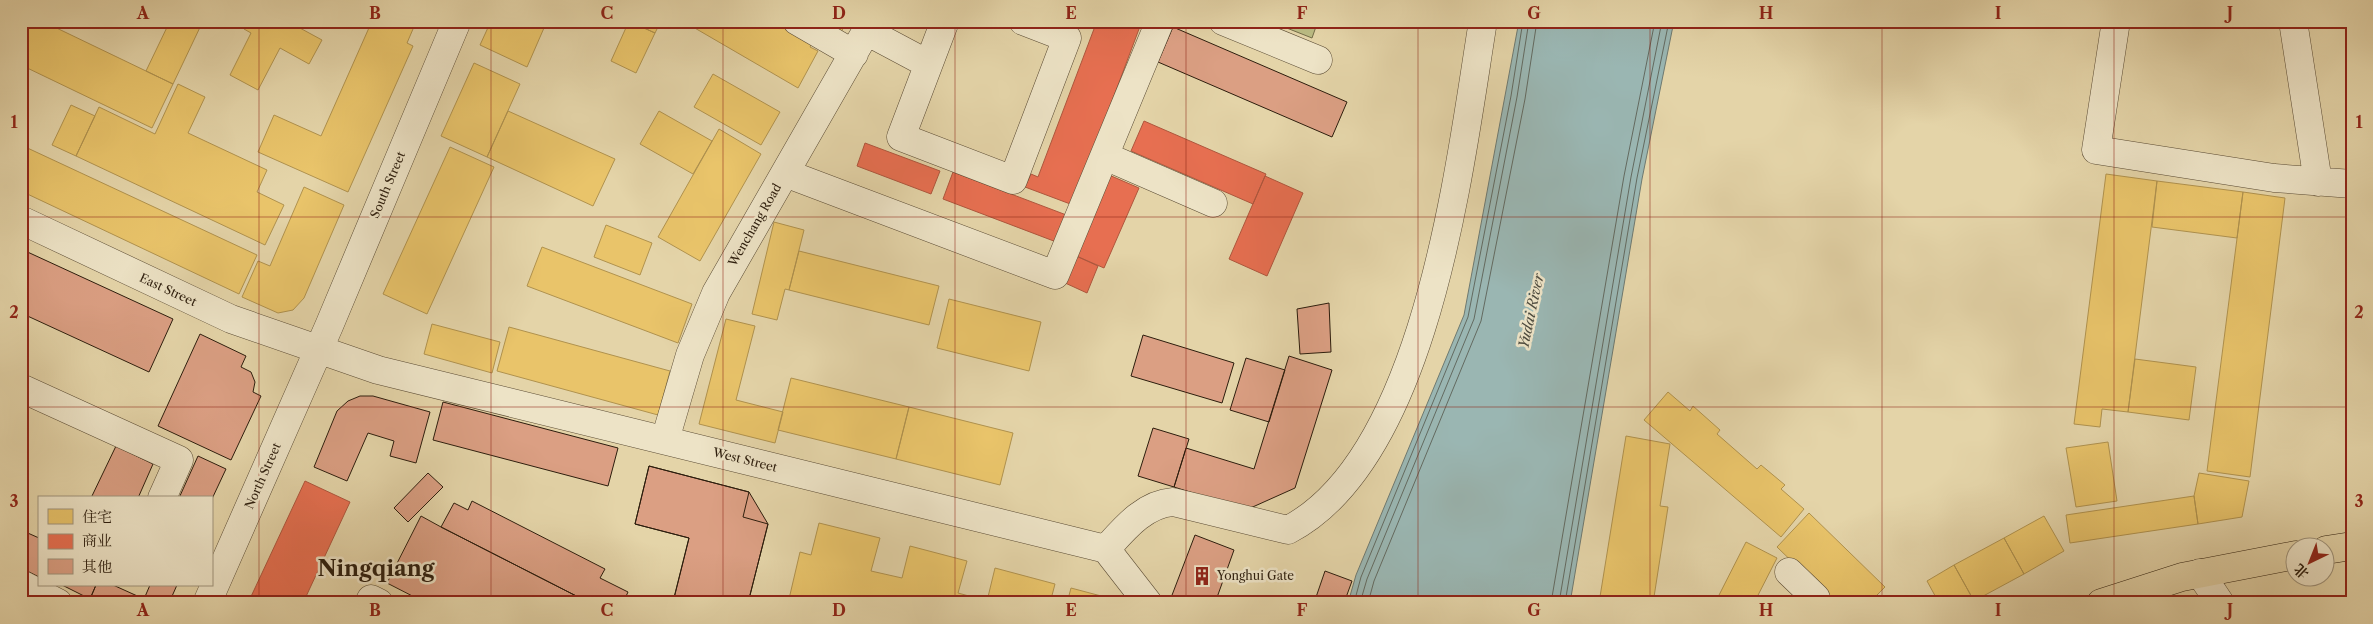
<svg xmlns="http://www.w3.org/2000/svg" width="2373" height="624" viewBox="0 0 2373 624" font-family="'Libre Caslon Text','Noto Serif SC',serif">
<rect width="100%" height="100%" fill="#e4d4a8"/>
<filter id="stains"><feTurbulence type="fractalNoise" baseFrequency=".004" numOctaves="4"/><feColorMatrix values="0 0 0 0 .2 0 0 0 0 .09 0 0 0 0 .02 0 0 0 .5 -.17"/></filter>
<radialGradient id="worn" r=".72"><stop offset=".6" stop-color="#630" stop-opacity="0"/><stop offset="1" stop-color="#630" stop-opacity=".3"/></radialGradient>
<!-- green -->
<path fill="#babb83" stroke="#736c48" d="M1269,21H1318L1312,38Z"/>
<!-- water -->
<path fill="#9ab6b2" stroke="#6e7970" d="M1519,21H1674L1642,179L1570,603H1348L1356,575L1464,315Z"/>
<!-- homes -->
<path fill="#e9c46a" stroke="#b0924e" d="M21,21H42L173,84L152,128L21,65Z
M170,21H203L173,84L146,71Z
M248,21H287L322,40L309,64L280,48L258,90L230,75L251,33L244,29Z
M372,21L416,22L407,43L413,46L348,192L258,152L274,115L321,136Z
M491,21H547L527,67L480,45Z
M629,21L655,33L636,73L611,61Z
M636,21H661L655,33L635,24Z
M697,21H778L813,41L810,47L818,51L798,88L693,27Z
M825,21H847L840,34L823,25Z
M474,63L520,84L487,157L441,136Z
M713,74L780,112L761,145L694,107Z
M178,84L205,97L188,133L267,170L257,192L284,205L265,245L76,156L99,107L155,134Z
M71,105L95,116L76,156L52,145Z
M508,111L615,159L593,206L487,157Z
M659,111L712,141L693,174L640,144Z
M719,129L761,154L700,261L658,237Z
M21,145L257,255L239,294L21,191Z
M450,147L494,167L427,314L383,294Z
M2106,174L2157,181L2128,412L2102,409L2100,427L2074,424Z
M2157,181L2243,192L2237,238L2152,227Z
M304,187L344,205L304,298L293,310L278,313L242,297L258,261L270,266Z
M2243,192L2285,198L2250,477L2207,471Z
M774,222L804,230L789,290L785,289L777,320L752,314Z
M606,225L652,243L640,275L594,257Z
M542,247L692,304L678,343L527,286Z
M799,251L939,286L929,325L789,290Z
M949,299L1041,322L1029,371L937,348Z
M726,319L755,326L736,400L783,412L775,443L699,424Z
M432,324L500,342L492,373L424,354Z
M509,327L670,371L658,415L497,371Z
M2135,359L2196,367L2189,420L2128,412Z
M791,378L909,407L896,459L778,430Z
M1668,392L1690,411L1693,406L1720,430L1717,434L1757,469L1761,465L1785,485L1781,489L1804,509L1781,537L1644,420Z
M909,407L1013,433L1000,485L896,459Z
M1626,436L1670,444L1660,506L1668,507L1654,597L1645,596L1644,603H1599Z
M2108,442L2117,501L2076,507L2066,448Z
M2199,473L2249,481L2242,517L2198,524L2194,496Z
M2194,496L2198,524L2070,543L2066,515Z
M1809,513L1885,587L1875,597L1882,603H1835L1777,547Z
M2044,516L2064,551L2024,574L2004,538Z
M819,523L880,538L871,571L902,578L910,546L967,561L958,593L987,601L995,568L1055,584L1050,603H804L789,599L800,552L811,555Z
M2004,538L2024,574L1974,601L1954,565Z
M1746,542L1777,558L1754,603H1715Z
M1954,565L1974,601L1971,603H1939L1927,581Z
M1071,588L1120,601V603H1067Z"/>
<!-- shops -->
<path fill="#e76f51" stroke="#af563d" d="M1097,21H1142L1073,205L1025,187L1031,174L1038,177Z
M1144,121L1266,174L1253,204L1131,151Z
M865,143L940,171L931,194L857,166Z
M953,172L1069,216L1059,243L943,199Z
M1109,175L1139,188L1104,268L1074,255Z
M1265,176L1303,193L1267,276L1229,259Z
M1074,255L1098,266L1087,293L1063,282Z
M305,481L350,502L303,603H248Z"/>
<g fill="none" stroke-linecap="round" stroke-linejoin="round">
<!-- shore -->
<path stroke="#636a60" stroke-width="1" d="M1354,603L1361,577L1468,317L1511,96L1523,21
M1360,603L1367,579L1474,319L1517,97L1529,21
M1368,603L1374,581L1481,321L1525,99L1537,21
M1551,603L1624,176L1655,21
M1559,603L1631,177L1662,21
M1565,603L1637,178L1669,21"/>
</g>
<!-- building -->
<path fill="#db9f83" stroke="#2c1d0d" d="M1173,27L1347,102L1332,137L1158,62Z
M21,249L173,319L149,372L21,313Z
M1329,303L1331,352L1300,354L1297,309Z
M200,334L246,356L241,367L251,372L255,382L253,392L261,396L231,460L158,426Z
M1143,335L1234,363L1222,403L1131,376Z
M1289,356L1332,370L1295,488L1246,510L1174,487L1186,448L1254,469Z
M1246,358L1285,370L1269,422L1230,410Z
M360,396H373L430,412L416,463L390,456L394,441L368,433L347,481L314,467L337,411L348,401Z
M443,402L618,448L608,486L433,440Z
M1153,428L1189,439L1174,487L1138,476Z
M116,446L153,464L138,498H91Z
M198,456L226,469L211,501V498H179Z
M649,466L749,492L768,524L748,603H692L674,598L689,538L635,524Z
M649,466L749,492L743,517L768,524L748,603H692L674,598L689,538L635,524Z
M428,473L443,487L408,522L394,508Z
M472,501L605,569L600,578L628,592L623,603H590L441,527L454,503L468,510Z
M421,516L441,527L590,603H426L387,583Z
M21,530L39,538V577L21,568Z
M1195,535L1234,550L1215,603H1169Z
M1325,571L1352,581L1344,603H1314Z
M62,585H96L90,599Z
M96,585H113L144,599L150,585H177L169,603H99L90,599Z"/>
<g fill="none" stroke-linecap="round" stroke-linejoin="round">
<!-- minor casing -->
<g stroke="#5a4b34" stroke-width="29">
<path id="minor" d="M797,21L854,54
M945,21L901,137L1013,180L1067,38L1023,21
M1223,21L1318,60
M2116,21L2096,150L2274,178L2352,184
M2293,21L2318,182
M866,31L928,64
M1105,156L1213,203
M785,173L1055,275L1160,21
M21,220L231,319L378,370L1106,549L1148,603
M21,388L179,460L162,498
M665,440L690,355L716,293L872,21
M1106,549C1124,529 1144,504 1173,502L1288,530C1428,457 1460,162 1483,21
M1789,572L1816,598L1817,603
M2200,573L2220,603
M21,584L58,603
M207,603L329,326L457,21
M369,603L371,599L379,603"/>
</g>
<!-- major casing -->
<g stroke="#2c1d0d" stroke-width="29">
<path id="major" d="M2326,550L2352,546
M2101,603L2182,577L2296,555"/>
</g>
<!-- minor -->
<use href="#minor" stroke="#ede3c6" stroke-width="28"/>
<!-- major -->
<use href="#major" stroke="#e4d4a8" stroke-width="28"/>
</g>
<!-- grid -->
<path fill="none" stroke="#8f2418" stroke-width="1" stroke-opacity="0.55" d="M259,21V603M491,21V603M723,21V603M955,21V603M1186,21V603M1418,21V603M1650,21V603M1882,21V603M2114,21V603M21,217H2352M21,407H2352"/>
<!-- icons -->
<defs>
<g id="building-bare" transform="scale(1.5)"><path d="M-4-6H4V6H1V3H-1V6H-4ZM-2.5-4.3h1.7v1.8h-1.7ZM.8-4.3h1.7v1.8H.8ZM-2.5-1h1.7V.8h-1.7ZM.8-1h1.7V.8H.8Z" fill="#8f2418" stroke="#ede3c6" stroke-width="2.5" paint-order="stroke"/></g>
</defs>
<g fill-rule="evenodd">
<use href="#building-bare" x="1202" y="576"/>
</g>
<g text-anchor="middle" stroke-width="5" stroke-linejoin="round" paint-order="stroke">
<!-- street labels -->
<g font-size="12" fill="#2c1d0d" stroke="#ede3c6">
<text transform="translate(388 185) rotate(-67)" y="4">South Street</text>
<text transform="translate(755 225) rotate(-60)" y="4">Wenchang Road</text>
<text transform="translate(168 290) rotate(25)" y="4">East Street</text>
<text transform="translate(745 460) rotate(14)" y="4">West Street</text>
<text transform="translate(263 476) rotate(-66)" y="4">North Street</text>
</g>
<!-- poi labels -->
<g font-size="12" fill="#2c1d0d" stroke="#ede3c6" text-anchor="start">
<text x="1217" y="580">Yonghui Gate</text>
</g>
<!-- water labels -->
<g font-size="14" font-style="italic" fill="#4d4b3f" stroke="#ede3c6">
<text transform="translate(1531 311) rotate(-78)" y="5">Yudai River</text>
</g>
<!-- town labels -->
<g font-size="22" font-weight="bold" fill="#2c1d0d" stroke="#ede3c6">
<text x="376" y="576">Ningqiang</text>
</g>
</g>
<!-- margin -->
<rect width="2373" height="624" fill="none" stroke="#e4d4a8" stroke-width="55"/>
<!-- legend -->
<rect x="38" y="496" width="175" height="90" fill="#ede3c6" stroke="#a0947c"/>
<rect x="48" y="509" width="25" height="15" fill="#e9c46a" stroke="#a0947c"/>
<text x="82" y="522" font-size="15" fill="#2c1d0d">住宅</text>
<rect x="48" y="534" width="25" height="15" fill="#e76f51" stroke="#a0947c"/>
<text x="82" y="546" font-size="15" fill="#2c1d0d">商业</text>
<rect x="48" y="559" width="25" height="15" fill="#db9f83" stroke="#a0947c"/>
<text x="82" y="572" font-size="15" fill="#2c1d0d">其他</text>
<!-- north arrow -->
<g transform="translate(2310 562) rotate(223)"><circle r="24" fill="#ede3c6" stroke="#a0947c"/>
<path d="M0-4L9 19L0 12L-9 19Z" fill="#8f2418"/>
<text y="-8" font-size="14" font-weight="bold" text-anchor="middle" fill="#2c1d0d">北</text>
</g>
<rect x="28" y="28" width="2318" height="568" fill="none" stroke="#8f2418" stroke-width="2"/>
<g font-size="16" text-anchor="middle" font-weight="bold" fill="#8f2418">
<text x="143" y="19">A</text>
<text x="375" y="19">B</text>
<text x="607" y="19">C</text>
<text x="839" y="19">D</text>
<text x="1071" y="19">E</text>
<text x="1302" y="19">F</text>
<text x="1534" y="19">G</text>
<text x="1766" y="19">H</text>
<text x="1998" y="19">I</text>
<text x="2230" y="19">J</text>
<text x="14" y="128">1</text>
<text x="2359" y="128">1</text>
<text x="14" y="318">2</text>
<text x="2359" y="318">2</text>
<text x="14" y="507">3</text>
<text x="2359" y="507">3</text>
<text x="143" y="616">A</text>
<text x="375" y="616">B</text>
<text x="607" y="616">C</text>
<text x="839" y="616">D</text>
<text x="1071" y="616">E</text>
<text x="1302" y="616">F</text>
<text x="1534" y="616">G</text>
<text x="1766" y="616">H</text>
<text x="1998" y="616">I</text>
<text x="2230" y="616">J</text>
</g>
<rect width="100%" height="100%" filter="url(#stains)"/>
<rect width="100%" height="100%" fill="url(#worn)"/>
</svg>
